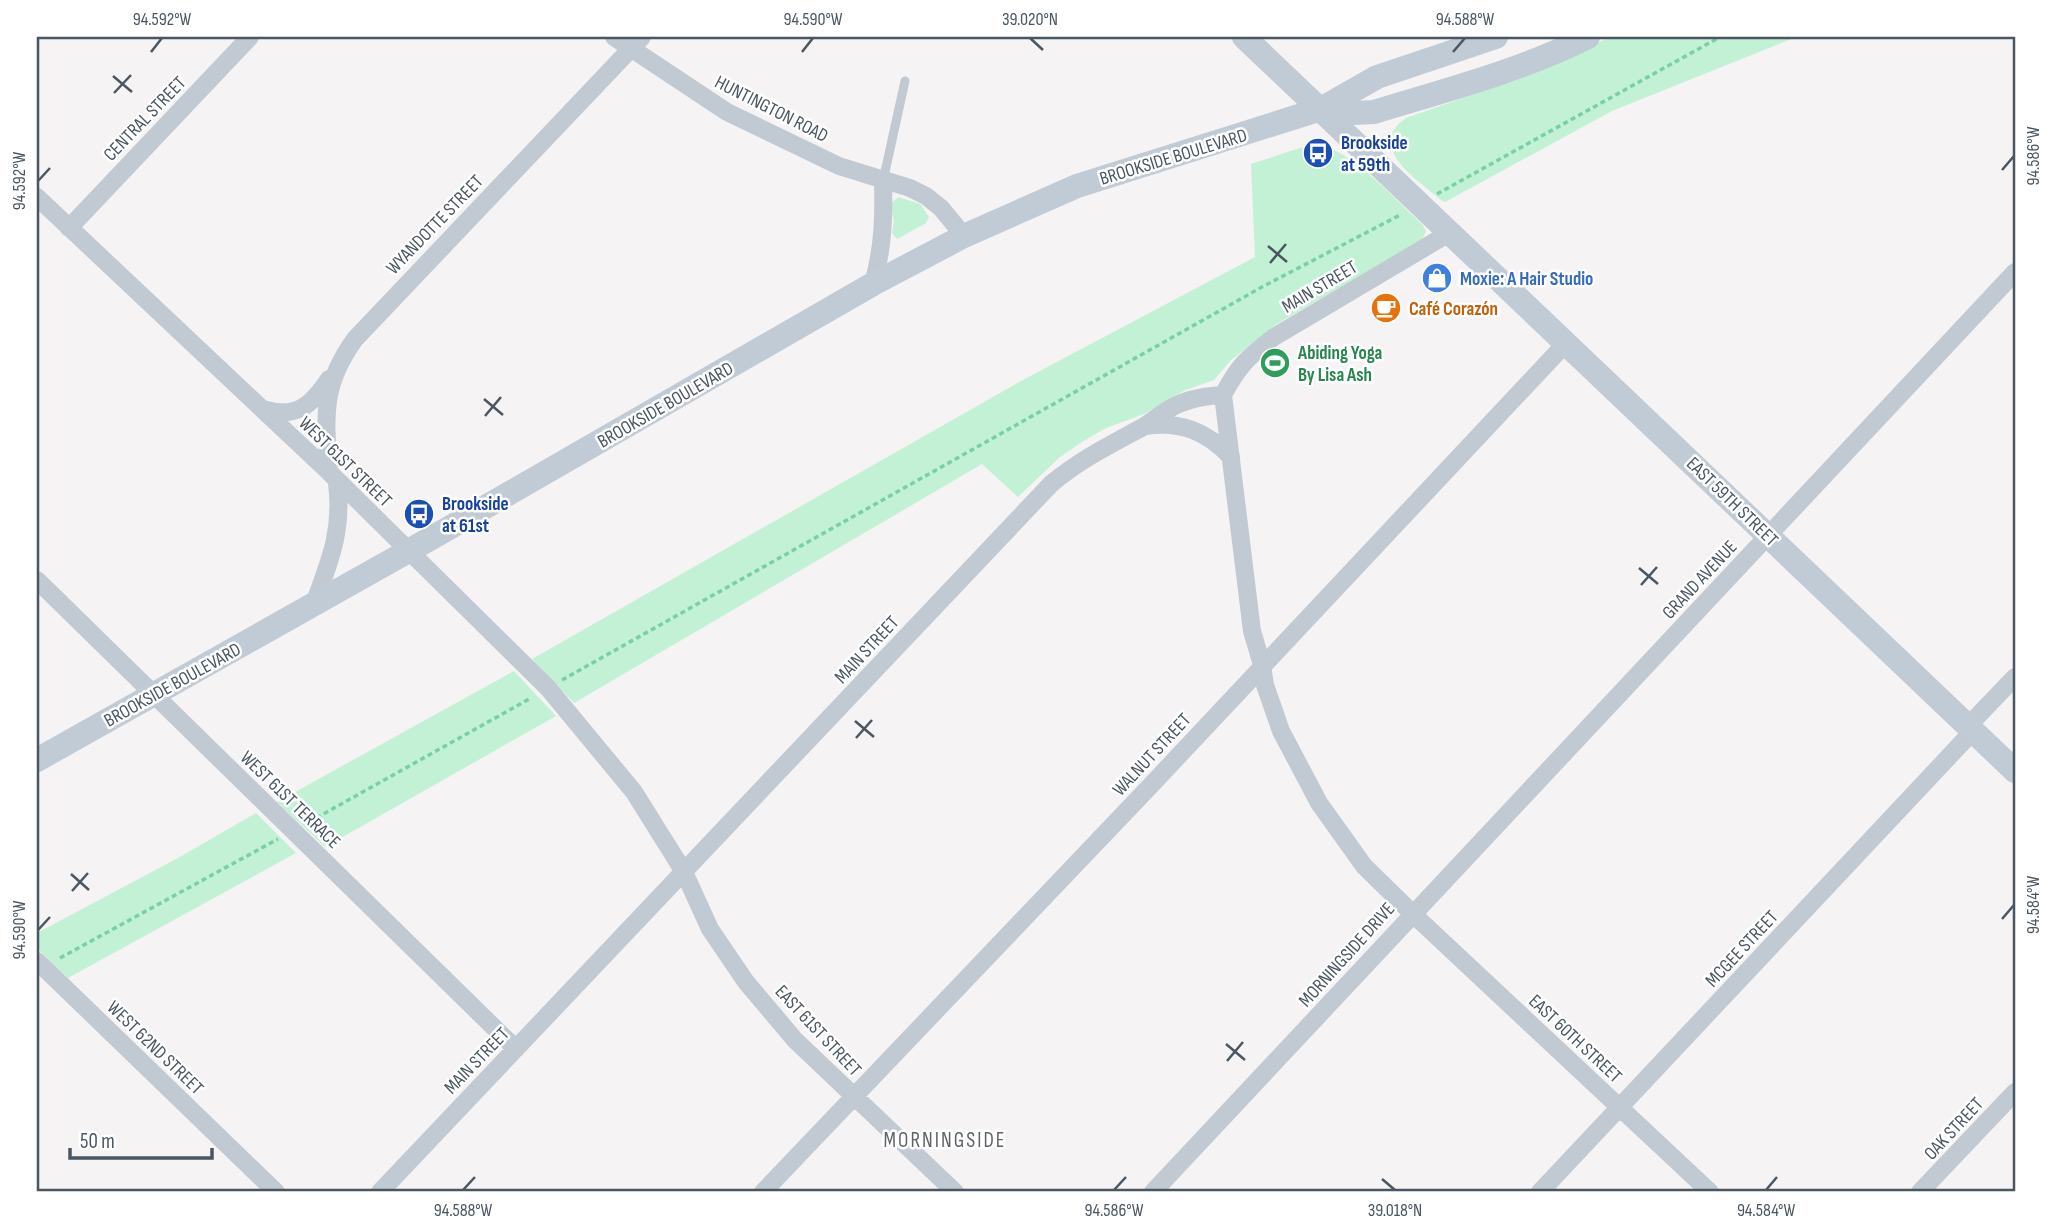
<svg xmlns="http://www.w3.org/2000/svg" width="2052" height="1229" viewBox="0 0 2052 1229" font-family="'Sofia Sans Condensed',sans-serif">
<rect width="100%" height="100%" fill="#f5f3f3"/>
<!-- green -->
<path fill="#c3f1d5" d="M1610,37H1796L1612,111L1445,202L1441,200C1418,180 1364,147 1406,118L1537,72Z
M1318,145C1351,149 1396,201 1422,224L1426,231L1422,240L1275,325L1231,360L1214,380L1183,391L1144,414L1106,428L1082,442L1060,457L1018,497L982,464L574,703L532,659L1021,381L1255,257L1251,164L1300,148Z
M898,197L920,204L929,217L926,223L897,239L892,233L894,221L890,205Z
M514,671L556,716L325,847L277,802Z
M256,813L296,853L68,978L37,948V933L178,858Z"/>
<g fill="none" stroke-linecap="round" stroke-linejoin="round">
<!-- path -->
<path stroke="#7ad0a6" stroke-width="3.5" stroke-dasharray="5 3.5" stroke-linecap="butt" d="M1437,194L1720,37
M562,680L1262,287L1400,215
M309,822L531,698
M60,958L278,839"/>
<!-- lane -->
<path stroke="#c1cad2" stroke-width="9" d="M883,181L905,81"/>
<!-- street -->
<path stroke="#c1cad2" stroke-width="18" d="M614,37L727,112L839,166L910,188L926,196L941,208L964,236
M37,197L329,472L548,688L634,792L684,872L710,929L746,982L795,1040L955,1192
M69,228L250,37
M873,284C883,248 884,218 883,181
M1223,395L1252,631L1262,665L1265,685L1281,731L1319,803L1364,866L1414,915L1710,1192
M1223,395C1239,365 1247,358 1274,337L1451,232
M263,409C296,419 311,406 329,379
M1145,426C1181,421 1206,431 1231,457
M329,472C325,417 321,386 355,339L642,37
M37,580L516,1049
M314,604C330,561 343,530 337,483
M1968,726L2015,677
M37,961L276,1192
M380,1192L1051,484C1081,459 1110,445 1143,427C1151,422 1158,416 1166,411C1182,400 1203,396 1223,395
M763,1192L1154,782L1567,342
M1153,1192L2015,272
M1540,1192L1973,731
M1920,1192L2015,1092"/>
<!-- secondary -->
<path stroke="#c1cbd6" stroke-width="24" d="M1244,37L2015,771
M1321,109L1354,113L1374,112C1446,90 1520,71 1588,37
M37,760L435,536L873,284L964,236L1077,186L1321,109L1377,77L1496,37"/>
</g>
<!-- ticks -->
<path fill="none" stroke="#4a5661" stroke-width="2.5" d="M1030,38L1043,50M151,52L162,38M802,52L813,38M1453,52L1465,38M113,76L132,92M114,93L131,75M2002,170L2014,156M38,181L50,168M1268,246L1287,262M1270,263L1286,244M484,399L503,415M485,416L501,397M1639,568L1658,584M1641,585L1657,567M855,721L874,737M856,738L872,720M71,874L89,890M72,891L88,873M2002,919L2014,905M38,930L50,917M1226,1044L1245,1060M1227,1061L1243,1042M1382,1179L1395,1190M463,1190L475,1177M1114,1190L1126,1177M1766,1190L1777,1177"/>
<!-- icons -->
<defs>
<g id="bus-disc" transform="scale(1.575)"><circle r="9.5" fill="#1a4fb4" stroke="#fff"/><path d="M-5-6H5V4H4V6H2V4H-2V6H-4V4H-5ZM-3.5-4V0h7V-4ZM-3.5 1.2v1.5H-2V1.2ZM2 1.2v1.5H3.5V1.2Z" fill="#fff"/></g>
<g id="shop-disc" transform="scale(1.575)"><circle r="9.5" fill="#3f7fe0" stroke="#fff"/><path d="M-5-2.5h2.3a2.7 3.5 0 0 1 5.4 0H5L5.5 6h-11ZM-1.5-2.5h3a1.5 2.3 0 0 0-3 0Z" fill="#fff"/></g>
<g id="cafe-disc" transform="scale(1.575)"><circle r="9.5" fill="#e8710a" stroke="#fff"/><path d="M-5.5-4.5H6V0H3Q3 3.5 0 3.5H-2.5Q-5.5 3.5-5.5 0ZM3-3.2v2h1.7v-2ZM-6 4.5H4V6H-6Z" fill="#fff"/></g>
<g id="stadium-disc" transform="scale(1.575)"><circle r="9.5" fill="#2e9e5b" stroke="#fff"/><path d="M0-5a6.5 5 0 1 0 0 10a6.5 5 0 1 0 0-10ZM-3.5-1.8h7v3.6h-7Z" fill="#fff"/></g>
</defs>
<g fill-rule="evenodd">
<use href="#bus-disc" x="1318" y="153"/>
<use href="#shop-disc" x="1437" y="278"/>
<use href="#cafe-disc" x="1386" y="308"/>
<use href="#stadium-disc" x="1275" y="363"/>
<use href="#bus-disc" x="419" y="514"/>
</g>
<g text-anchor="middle" stroke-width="5" stroke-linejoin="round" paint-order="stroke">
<!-- street labels -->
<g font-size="19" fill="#4a5661" stroke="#fff">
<text transform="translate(772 108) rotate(27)" y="7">HUNTINGTON ROAD</text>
<text transform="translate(144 118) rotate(-46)" y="7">CENTRAL STREET</text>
<text transform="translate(1173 156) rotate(-17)" y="7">BROOKSIDE BOULEVARD</text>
<text transform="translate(434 224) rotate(-46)" y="7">WYANDOTTE STREET</text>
<text transform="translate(1319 286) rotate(-31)" y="7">MAIN STREET</text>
<text transform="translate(665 404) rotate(-30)" y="7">BROOKSIDE BOULEVARD</text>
<text transform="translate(346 461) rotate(44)" y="7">WEST 61ST STREET</text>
<text transform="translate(1733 501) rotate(44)" y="7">EAST 59TH STREET</text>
<text transform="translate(1699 579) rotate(-47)" y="7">GRAND AVENUE</text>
<text transform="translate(866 649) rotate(-47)" y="7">MAIN STREET</text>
<text transform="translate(172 684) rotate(-29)" y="7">BROOKSIDE BOULEVARD</text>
<text transform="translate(1151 754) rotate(-47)" y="7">WALNUT STREET</text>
<text transform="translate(291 799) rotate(44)" y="7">WEST 61ST TERRACE</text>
<text transform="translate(1741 948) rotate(-47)" y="7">MCGEE STREET</text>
<text transform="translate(1346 954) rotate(-48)" y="7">MORNINGSIDE DRIVE</text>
<text transform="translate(819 1030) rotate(47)" y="7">EAST 61ST STREET</text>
<text transform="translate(1576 1038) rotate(43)" y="7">EAST 60TH STREET</text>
<text transform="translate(156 1047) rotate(44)" y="7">WEST 62ND STREET</text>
<text transform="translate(476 1060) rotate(-46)" y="7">MAIN STREET</text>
<text transform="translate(1953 1128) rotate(-47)" y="7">OAK STREET</text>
</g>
<!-- transit labels -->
<g font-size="19" font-weight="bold" fill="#164399" stroke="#fff" text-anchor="start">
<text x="1341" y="149">Brookside<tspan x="1341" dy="22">at 59th</tspan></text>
<text x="442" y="510">Brookside<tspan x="442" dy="22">at 61st</tspan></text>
</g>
<!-- shop labels -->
<g font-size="19" font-weight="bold" fill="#366cbe" stroke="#fff" text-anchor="start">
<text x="1460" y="285">Moxie: A Hair Studio</text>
</g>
<!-- food labels -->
<g font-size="19" font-weight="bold" fill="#c56008" stroke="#fff" text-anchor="start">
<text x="1409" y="315">Café Corazón</text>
</g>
<!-- leisure labels -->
<g font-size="19" font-weight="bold" fill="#27864d" stroke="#fff" text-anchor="start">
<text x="1298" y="359">Abiding Yoga<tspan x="1298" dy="22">By Lisa Ash</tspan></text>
</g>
<!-- neighbourhood labels -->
<g font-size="21" letter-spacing="2" fill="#5f6368" stroke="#fff">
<text x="945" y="1147">MORNINGSIDE</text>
</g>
</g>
<!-- border -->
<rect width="2052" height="1229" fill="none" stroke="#ffffff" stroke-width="77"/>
<!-- scale -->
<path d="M70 1148v10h142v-10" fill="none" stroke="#4a5661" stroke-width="3.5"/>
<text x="80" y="1148" font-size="21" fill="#4a5661" stroke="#ffffff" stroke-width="5" paint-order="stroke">50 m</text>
<rect x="38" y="38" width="1976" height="1152" fill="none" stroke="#4a5661" stroke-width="2.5"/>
<g font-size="18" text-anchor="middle" fill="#4a5661">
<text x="162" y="25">94.592°W</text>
<text x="813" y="25">94.590°W</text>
<text x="1030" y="25">39.020°N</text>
<text x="1465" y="25">94.588°W</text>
<text transform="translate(2033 156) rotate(-90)" y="6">94.586°W</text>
<text transform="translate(19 181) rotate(-90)" y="6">94.592°W</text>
<text transform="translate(2033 905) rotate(-90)" y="6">94.584°W</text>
<text transform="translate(19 930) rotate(-90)" y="6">94.590°W</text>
<text x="463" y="1216">94.588°W</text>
<text x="1114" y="1216">94.586°W</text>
<text x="1395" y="1216">39.018°N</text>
<text x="1766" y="1216">94.584°W</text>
</g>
</svg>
